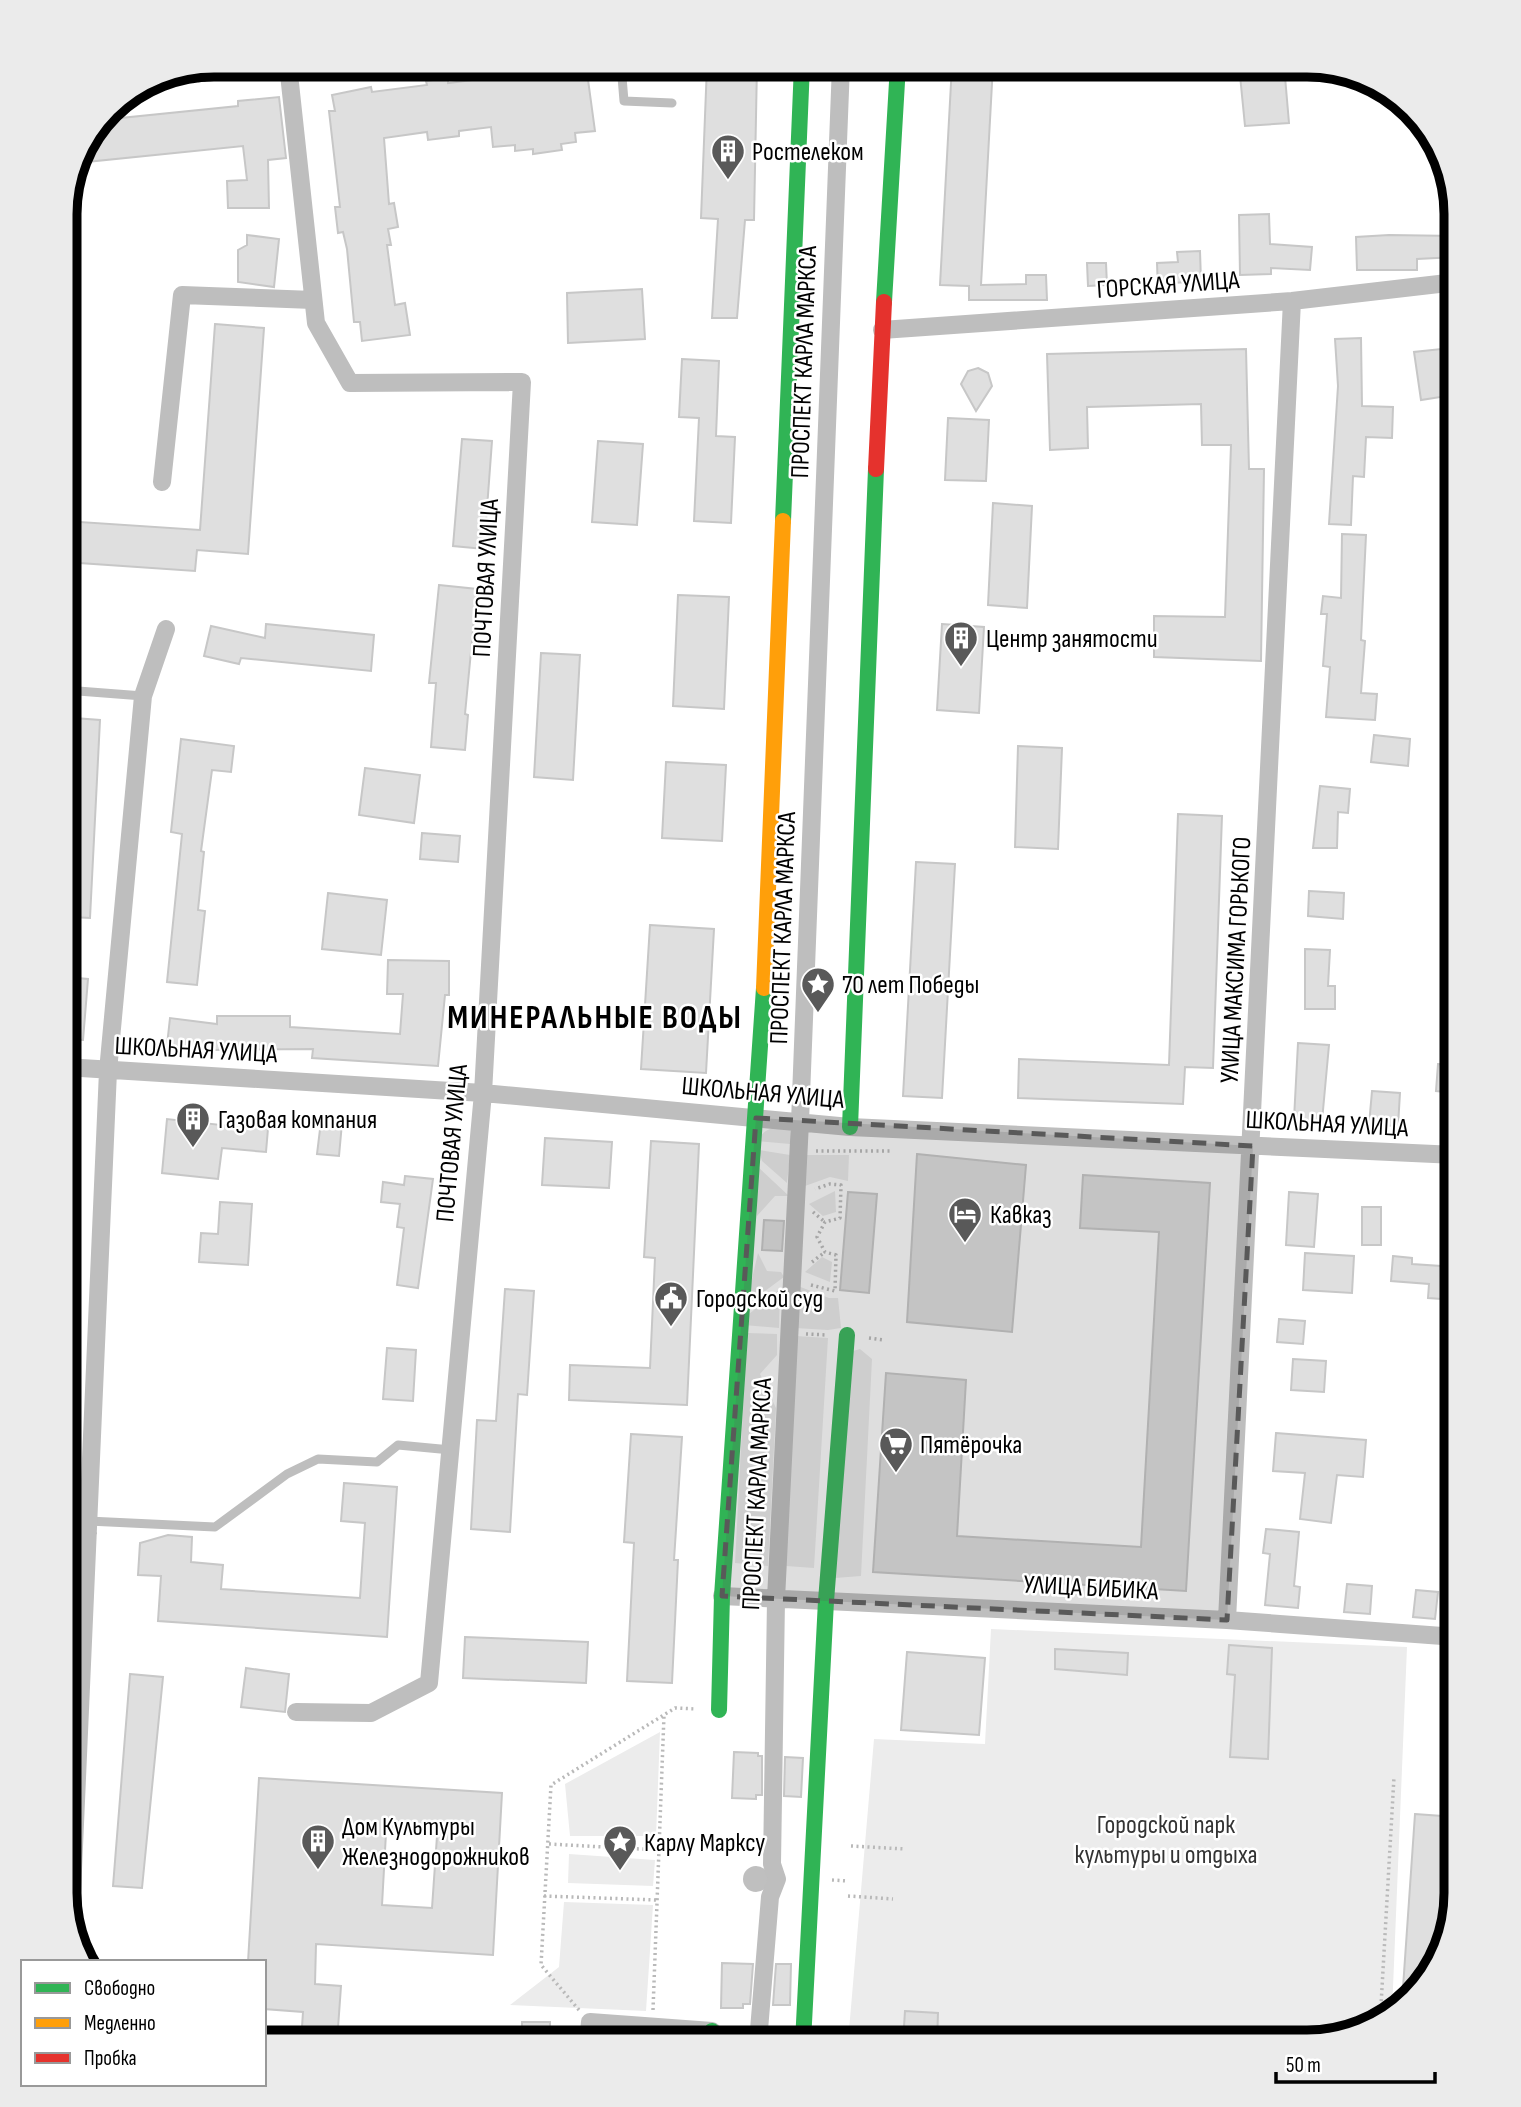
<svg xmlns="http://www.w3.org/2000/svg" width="1521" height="2107" viewBox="0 0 1521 2107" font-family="'Sofia Sans Condensed',sans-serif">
<rect width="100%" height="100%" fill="#fff"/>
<!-- green -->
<path fill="#ececec" d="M790,1127V1144L757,1141C765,1127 775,1127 790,1127Z
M759,1150L790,1155L787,1183L762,1161Z
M805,1155H849L848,1181L830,1177L805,1186Z
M757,1166L789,1196H775L757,1216Z
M835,1191L836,1212L823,1216L809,1204Z
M758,1253L767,1271L781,1272L784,1277L746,1305Z
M822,1257L832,1262L830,1282L805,1272Z
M798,1286L829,1298H838L841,1328L828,1330L795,1328Z
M780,1289L779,1328L744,1325V1318Z
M747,1333L777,1334V1355L760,1374L776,1408L768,1566L735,1563Z
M796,1336L828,1338L814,1568L786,1566Z
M860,1349L872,1359L861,1576L835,1578L853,1351Z
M991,1629L1407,1647L1392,2012L1382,2022L1308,2042H848L874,1739L985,1744Z
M660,1732L656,1836H570L565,1784Z
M569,1854L655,1860L653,1886L568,1883Z
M564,1902L653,1905L646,2011L510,2005L559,1967Z"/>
<!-- water -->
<path fill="#bfbfbf" d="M743 1879a13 13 0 1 1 26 0a13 13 0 1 1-26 0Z"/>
<!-- building -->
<path fill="#dfdfdf" stroke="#c7c7c7" stroke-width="2" fill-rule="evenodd" d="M515,65H586L595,131L575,133L576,142L561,144L562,150L533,154V149L515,151V145L493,147L491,127L459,131V136L428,140L427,132L384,138L389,204L394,203L398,227L388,229L391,245H387L395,305L405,303L410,335L362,341L360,322H354L347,249L343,232L338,233L335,207H340L329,111H335L332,95L371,87L372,92L427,85L426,81L448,78V83L489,78L487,68Z
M707,65H757L754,220H745L737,318H712L718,219L701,218Z
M952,65H993L981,285L1026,284V275H1046L1047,300H969V286L940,285Z
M1239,65H1284L1289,123L1245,126Z
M279,97L286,158L268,160L269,208H228L227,181L247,180L243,146L76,163L80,147L101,120L238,106V101Z
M1269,214L1270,244L1312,247L1310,270L1271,268V274L1240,275L1239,215Z
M247,235L279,239L274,287L238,282V250L247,245Z
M1389,235L1456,236V257L1417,259V270H1357L1356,237Z
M1200,251L1201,281L1173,283V290H1158L1157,263L1178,262L1177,252Z
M1087,263H1106L1107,285L1088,286Z
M642,289L645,339L568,343L567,293Z
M215,324L264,328L248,554L197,550L195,571L65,562V521L200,530Z
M1361,338L1362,406L1393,407L1392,438L1366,437L1364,477L1353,476L1351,525L1329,524L1338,386L1335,339Z
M1246,349L1249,469H1264L1261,661L1154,657V616L1225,617L1231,445H1202L1201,404L1087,407L1088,448L1050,450L1047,354Z
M1441,349L1447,396L1421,400L1414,352Z
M682,359L719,361L716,436L735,437L731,523L694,521L699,418L679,417Z
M978,368L988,373L992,386L976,411L961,384L968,371Z
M948,418L989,420L986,481L945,480Z
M462,439L492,441L484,549L453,546Z
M598,441L643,444L637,525L592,522Z
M993,503L1032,506L1027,608L988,605Z
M1342,534L1366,535L1361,640L1365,641L1361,693L1377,694L1375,720L1326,717L1330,667L1323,666L1327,614H1321L1323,596L1341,598Z
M439,585L477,589L465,714L468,715L465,750L431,747L436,683H429Z
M678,595L729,597L724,709L673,706Z
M266,624L374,635L371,671L241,658L239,664L204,656L211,626L265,638Z
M942,624L984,627L979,713L937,710Z
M541,653L580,655L573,780L534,777Z
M74,718L100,720L90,918L71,917L76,853L70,852L75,769H69Z
M1374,735L1410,739L1408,766L1371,762Z
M181,739L234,746L231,772L212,770L201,851L204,852L198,910L205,911L197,985L167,982L182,834L171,832Z
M1018,746L1062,748L1058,849L1015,847Z
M666,762L726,765L722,841L662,838Z
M365,768L420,775L414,823L359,815Z
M1320,786L1350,789L1348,813L1338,812L1337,848H1313Z
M1178,814L1222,816L1213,1068L1185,1067L1183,1104L1018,1098L1019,1059L1169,1065Z
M422,833L460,836L458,862L420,859Z
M916,862L955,864L942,1098L903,1096Z
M1309,891L1344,893L1343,919L1308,916Z
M328,893L387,900L381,955L322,949Z
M650,925L714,929L706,1073L641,1069Z
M1305,949L1330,950L1328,986H1335V1009H1305Z
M388,960L449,961V995H445L438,1066L312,1058L313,1049L212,1050L167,1045L170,1018L217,1024V1016H290V1027L400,1034L403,994H387Z
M65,977L88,979L83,1040L65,1039Z
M1298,1043L1329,1045L1322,1121L1294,1119Z
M1438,1064L1456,1066V1093L1436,1091Z
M1372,1091L1400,1093L1398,1126L1369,1125Z
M249,1115L269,1117L266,1152L222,1148L218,1179L162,1173L167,1119L248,1128Z
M321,1121L342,1123L339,1156L317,1154Z
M545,1138L612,1142L609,1188L542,1185Z
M651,1141L699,1144L687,1405L569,1400L570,1365L650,1368L655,1258L644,1257Z
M917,1154L1026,1165L1012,1332L907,1322Z
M1083,1175L1210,1183L1186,1591L873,1572L886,1373L966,1380L957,1536L1141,1547L1159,1232L1080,1228Z
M405,1176L433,1179L418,1288L397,1285L404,1228L397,1227L400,1204L381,1202L383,1182L404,1185Z
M848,1192L877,1194L869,1293L840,1290Z
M1289,1192L1318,1194L1314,1247L1286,1245Z
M220,1202L252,1204L248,1265L199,1262L201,1233L218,1234Z
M1362,1207H1381V1245H1362Z
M764,1220L784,1221L782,1251L762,1250Z
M1305,1253L1354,1256L1352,1293L1303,1290Z
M1393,1256L1412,1258V1264L1456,1267V1300L1428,1298L1429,1284L1391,1281Z
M505,1289L534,1291L527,1395L518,1394L510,1532L471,1529L477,1420L496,1421Z
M1279,1319L1305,1321L1303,1344L1277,1342Z
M387,1348L416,1350L413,1401L383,1399Z
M1293,1359L1326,1361L1324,1392L1291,1390Z
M1276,1433L1366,1440L1363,1477L1337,1475L1331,1523L1300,1519L1305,1473L1273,1471Z
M631,1434L682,1437L674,1560H678L672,1683L627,1681L634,1543L624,1542Z
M344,1483L397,1487L387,1637L158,1621L161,1576L138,1575L140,1543L168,1535L192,1537L191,1562L223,1565L221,1589L360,1598L365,1523L341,1521Z
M1266,1529L1299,1532L1294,1586L1300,1587L1298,1608L1265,1605L1270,1554L1263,1553Z
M1347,1584L1372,1586L1370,1614L1344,1612Z
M1416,1590L1438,1592L1435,1619L1413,1617Z
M465,1637L588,1642L586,1683L463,1678Z
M1229,1645L1272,1648L1268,1759L1230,1757L1235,1675L1227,1674Z
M1055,1649L1128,1653L1127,1675L1055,1669Z
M907,1652L985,1658L979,1735L901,1730Z
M246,1668L289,1674L285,1712L241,1707Z
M130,1674L163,1677L142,1888L113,1886Z
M734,1752L758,1753V1756H762V1795H756V1799L732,1798Z
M785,1757L803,1758L801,1797L784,1796Z
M259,1778L502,1793L493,1955L316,1944L315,1984L341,1986L337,2042H301L303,2012L264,2009V1962H248ZM386,1833L437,1836L432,1908L382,1905Z
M1415,1814L1456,1817V1894L1436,1967L1402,2002Z
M722,1963L753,1964L750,2004H743V2008H721Z
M776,1964H791L790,2005H773Z
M905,2011L938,2013L937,2042H903Z
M522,2022H550V2042H522Z"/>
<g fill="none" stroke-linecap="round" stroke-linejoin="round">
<!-- path -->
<path stroke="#b9b9b9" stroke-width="3.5" stroke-dasharray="2 3.5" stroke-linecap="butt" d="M266,65L267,72
M307,68L340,65
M138,88L272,72
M816,1151H891
M813,1212L825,1222
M812,1262L825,1252
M811,1285L835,1291L836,1255L825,1252L817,1237L825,1222L840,1218L841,1185L830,1184L815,1189
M806,1334L827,1335
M869,1338L883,1340
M549,1844L659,1850
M851,1846L905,1849
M832,1880L848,1881
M544,1896L657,1900
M848,1896L893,1899
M579,2010L541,1965L551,1785L675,1708L696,1709
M653,2010L664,1715
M1380,2023L1394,1777"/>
<!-- lane -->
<path stroke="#bebebe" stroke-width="9" d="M621,65L624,101L672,103
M65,672L71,606L65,605
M65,690L143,696
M88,1521L215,1527L287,1474L318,1459L377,1462L398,1445L451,1450"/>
<!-- street -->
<path stroke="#bebebe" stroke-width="18" d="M288,65L316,323L350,383L522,382L483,1093L429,1683L371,1713L296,1712
M882,330L1292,301L1456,282
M162,482L182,295L313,300
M65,1067L483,1093L850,1127L1456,1155
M65,1531L88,1533
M722,1596L1227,1620L1456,1637
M1227,1620L1292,301
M71,1915L108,1071L143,696L166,629
M588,2042L590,2022L712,2031
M758,2042L770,1897L777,1879L772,1864L776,1599L800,1122L841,65"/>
<!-- fast -->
<path stroke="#30b455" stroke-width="16" d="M884,302L898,65
M783,521L802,65
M850,1127L876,469
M719,1710L722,1596L764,988
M711,2042L712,2031
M803,2042L826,1601L847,1335"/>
<!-- slow -->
<path stroke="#ff9f0a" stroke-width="16" d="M764,988L783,521"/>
<!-- jam -->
<path stroke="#e5322d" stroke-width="16" d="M876,469L884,302"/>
</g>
<!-- marked area -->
<path fill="#595959" fill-opacity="0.2" stroke="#595959" stroke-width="5" stroke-dasharray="14 9" stroke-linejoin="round" d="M756,1118L1253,1146L1227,1620L722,1596Z"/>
<!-- icons -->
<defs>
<g id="building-pin" transform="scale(1.75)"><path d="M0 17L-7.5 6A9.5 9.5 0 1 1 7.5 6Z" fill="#595959" stroke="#fff"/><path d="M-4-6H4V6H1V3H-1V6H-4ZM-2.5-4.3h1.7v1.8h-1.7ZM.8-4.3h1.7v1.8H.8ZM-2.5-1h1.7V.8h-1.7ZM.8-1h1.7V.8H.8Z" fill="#fff"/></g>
<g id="sight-pin" transform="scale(1.75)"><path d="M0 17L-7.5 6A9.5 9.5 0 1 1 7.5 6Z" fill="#595959" stroke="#fff"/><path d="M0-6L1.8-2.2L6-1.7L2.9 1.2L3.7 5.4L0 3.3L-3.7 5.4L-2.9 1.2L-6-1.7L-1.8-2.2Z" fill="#fff"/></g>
<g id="hotel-pin" transform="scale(1.75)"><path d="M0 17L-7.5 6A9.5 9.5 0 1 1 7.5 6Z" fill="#595959" stroke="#fff"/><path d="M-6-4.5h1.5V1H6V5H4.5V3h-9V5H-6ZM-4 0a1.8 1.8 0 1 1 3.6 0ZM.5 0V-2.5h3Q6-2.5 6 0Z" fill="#fff"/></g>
<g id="civic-pin" transform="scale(1.75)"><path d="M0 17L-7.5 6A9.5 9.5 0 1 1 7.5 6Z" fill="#595959" stroke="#fff"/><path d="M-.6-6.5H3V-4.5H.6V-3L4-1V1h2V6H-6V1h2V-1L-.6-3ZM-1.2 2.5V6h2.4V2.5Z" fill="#fff"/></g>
<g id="supermarket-pin" transform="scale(1.75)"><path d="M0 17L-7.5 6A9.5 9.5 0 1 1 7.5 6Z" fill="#595959" stroke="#fff"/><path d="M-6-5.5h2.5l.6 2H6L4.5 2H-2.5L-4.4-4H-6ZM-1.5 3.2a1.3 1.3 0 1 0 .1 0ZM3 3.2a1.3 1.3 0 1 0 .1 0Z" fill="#fff"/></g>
</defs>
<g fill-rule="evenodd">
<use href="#building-pin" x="728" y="151"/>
<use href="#building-pin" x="961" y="638"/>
<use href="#sight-pin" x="818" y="984"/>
<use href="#building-pin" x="193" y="1119"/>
<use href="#hotel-pin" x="965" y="1214"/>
<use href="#civic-pin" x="671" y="1298"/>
<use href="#supermarket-pin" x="896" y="1444"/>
<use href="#building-pin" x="318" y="1841"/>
<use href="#sight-pin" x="620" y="1842"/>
</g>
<g text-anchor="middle" stroke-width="5" stroke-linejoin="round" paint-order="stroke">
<!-- poi labels -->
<g font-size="26" fill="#000" stroke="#fff" text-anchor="start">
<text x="752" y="160">Ростелеком</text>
<text x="986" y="647">Центр занятости</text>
<text x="842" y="993">70 лет Победы</text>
<text x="218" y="1128">Газовая компания</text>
<text x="990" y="1223">Кавказ</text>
<text x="696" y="1307">Городской суд</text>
<text x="920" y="1453">Пятёрочка</text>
<text x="342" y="1835">Дом Культуры<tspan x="342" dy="30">Железнодорожников</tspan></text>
<text x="644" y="1851">Карлу Марксу</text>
</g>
<!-- street labels -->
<g font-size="26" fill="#000" stroke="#fff">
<text transform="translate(1168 284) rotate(-4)" y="9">ГОРСКАЯ УЛИЦА</text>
<text transform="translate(803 362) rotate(-88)" y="9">ПРОСПЕКТ КАРЛА МАРКСА</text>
<text transform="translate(485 578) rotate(-87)" y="9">ПОЧТОВАЯ УЛИЦА</text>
<text transform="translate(782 928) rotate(-88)" y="9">ПРОСПЕКТ КАРЛА МАРКСА</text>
<text transform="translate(1235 960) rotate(-87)" y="9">УЛИЦА МАКСИМА ГОРЬКОГО</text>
<text transform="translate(196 1049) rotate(3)" y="9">ШКОЛЬНАЯ УЛИЦА</text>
<text transform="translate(763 1092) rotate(5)" y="9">ШКОЛЬНАЯ УЛИЦА</text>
<text transform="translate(1327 1123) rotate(3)" y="9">ШКОЛЬНАЯ УЛИЦА</text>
<text transform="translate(451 1143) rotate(-85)" y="9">ПОЧТОВАЯ УЛИЦА</text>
<text transform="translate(756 1494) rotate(-87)" y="9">ПРОСПЕКТ КАРЛА МАРКСА</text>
<text transform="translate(1091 1587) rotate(3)" y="9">УЛИЦА БИБИКА</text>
</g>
<!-- park labels -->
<g font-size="26" fill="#333" stroke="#fff">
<text x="1166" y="1833">Городской парк<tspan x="1166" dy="30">культуры и отдыха</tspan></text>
</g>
<!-- district labels -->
<g font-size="33" font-weight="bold" letter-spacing="2" fill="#000" stroke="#fff">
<text x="595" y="1028">МИНЕРАЛЬНЫЕ ВОДЫ</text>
</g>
</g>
<!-- crop -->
<path d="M0 0H1521V2107H0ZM214 77H1307A137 137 0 0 1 1444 214V1893A137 137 0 0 1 1307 2030H214A137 137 0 0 1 77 1893V214A137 137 0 0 1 214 77Z" fill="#ebebeb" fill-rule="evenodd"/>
<path fill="none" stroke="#000" stroke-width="9" d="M214 77H1307A137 137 0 0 1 1444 214V1893A137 137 0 0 1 1307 2030H214A137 137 0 0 1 77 1893V214A137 137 0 0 1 214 77Z"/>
<!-- legend -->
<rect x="21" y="1960" width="245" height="126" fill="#ffffff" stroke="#999999" stroke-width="2"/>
<rect x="35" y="1983" width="35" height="10" fill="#30b455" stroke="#999999" stroke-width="2"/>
<text x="84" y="1995" font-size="21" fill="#000000">Свободно</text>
<rect x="35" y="2018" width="35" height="10" fill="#ff9f0a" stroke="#999999" stroke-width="2"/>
<text x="84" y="2030" font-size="21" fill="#000000">Медленно</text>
<rect x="35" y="2053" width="35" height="10" fill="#e5322d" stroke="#999999" stroke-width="2"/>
<text x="84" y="2065" font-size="21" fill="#000000">Пробка</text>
<!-- scale -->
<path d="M1276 2072v10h159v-10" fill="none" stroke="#000000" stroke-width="3.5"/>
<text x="1286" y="2072" font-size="21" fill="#000000" stroke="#ffffff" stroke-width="5" paint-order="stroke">50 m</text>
</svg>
